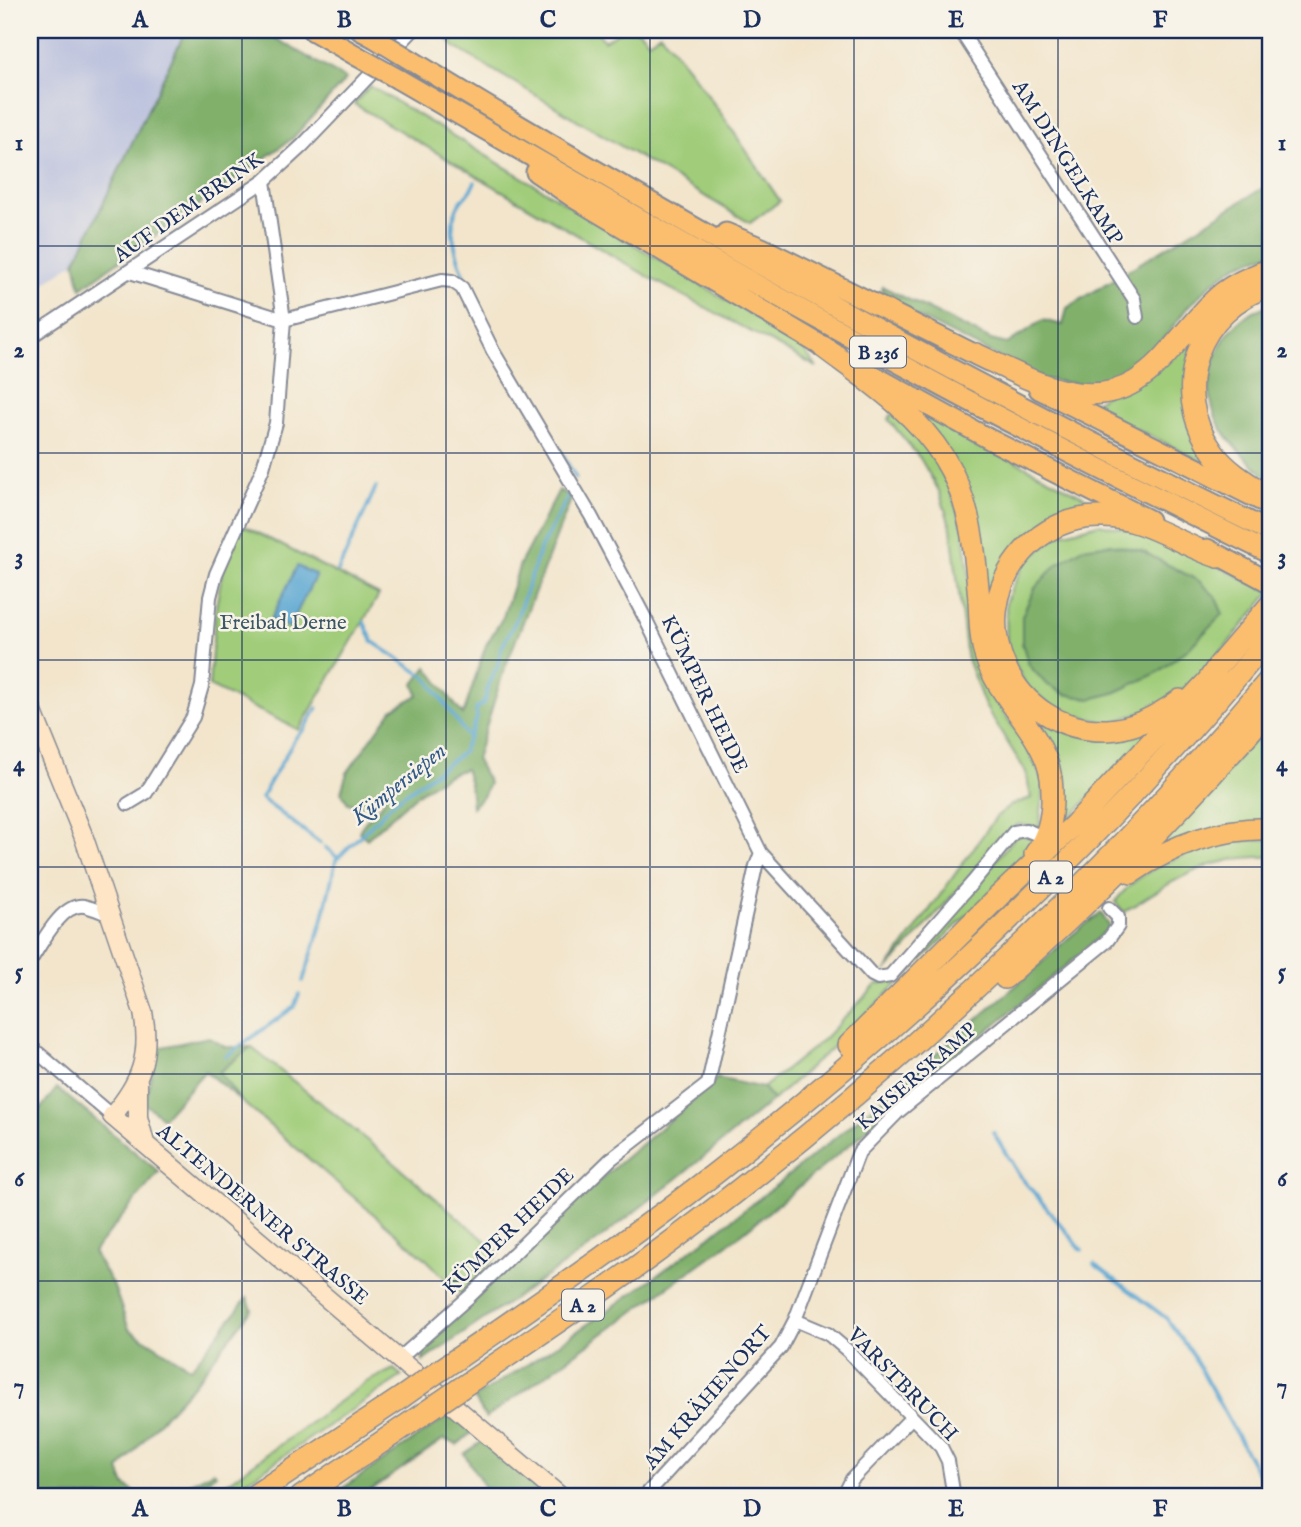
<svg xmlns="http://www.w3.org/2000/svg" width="1301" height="1527" viewBox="0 0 1301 1527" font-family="'IM FELL English',serif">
<rect width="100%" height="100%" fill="#f7f3e8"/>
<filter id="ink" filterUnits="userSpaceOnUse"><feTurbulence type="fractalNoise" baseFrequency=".0143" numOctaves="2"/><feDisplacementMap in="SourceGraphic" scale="14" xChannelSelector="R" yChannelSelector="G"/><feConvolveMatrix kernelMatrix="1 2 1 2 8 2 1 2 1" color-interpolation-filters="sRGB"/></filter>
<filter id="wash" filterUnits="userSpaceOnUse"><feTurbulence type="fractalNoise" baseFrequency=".00686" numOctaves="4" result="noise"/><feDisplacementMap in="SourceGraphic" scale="28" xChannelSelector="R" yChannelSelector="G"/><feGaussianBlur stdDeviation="1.57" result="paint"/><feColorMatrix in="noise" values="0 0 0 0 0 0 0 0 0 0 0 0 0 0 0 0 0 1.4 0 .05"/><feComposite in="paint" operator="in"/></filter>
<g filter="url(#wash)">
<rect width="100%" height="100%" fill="#f2e5cc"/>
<!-- industrial -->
<path fill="#bdc3de" d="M30,30H186L75,262L30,293Z"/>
<!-- green -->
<path fill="#a1cd7a" stroke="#5e7e6c" stroke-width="2" d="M443,30H596L604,41L622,30H638L649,41L660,33C704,86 742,144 780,201L750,223L453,46Z
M370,86L798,343L817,367L652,279L354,104Z
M1210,314L1191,355L1220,470L1081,402L1097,401Z
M907,405L1106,508C1100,511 1093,510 1086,511C1070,513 1054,519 1041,528C945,597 995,746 1114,736C1130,735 1145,729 1160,722L1055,834L1053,832C1066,778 1047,747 1017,704C1009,692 999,681 995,667C985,639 986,611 984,582C978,511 956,457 907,405Z
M896,410L928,449L949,486L964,531L981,672L994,698L1021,738L1037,767L1044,787L1039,828L1018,824L1009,832L885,972L996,817L1011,805L1031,798L1026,772L985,706L967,659L951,528L939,491L920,458L888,419Z
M1099,524L1155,535L1271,592L1209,666L1181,691L1158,707L1110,723L1059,712L1026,686L1007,648L1006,601L1024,564L1058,535Z
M242,525L379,595L299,730L209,686L216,607L223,568Z
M1271,722V823L1149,855Z
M1021,835L1034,839L1004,879L836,1044L773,1100L763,1088L824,1039L877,984L889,982L906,967L1015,837Z
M1271,839V857C1212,854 1172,881 1124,912L1115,902C1145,859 1221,840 1271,839Z
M251,1047L379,1150L500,1253L462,1296L425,1258L240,1100L219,1072Z
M394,1369L402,1376L223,1497H208L366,1382Z"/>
<!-- forest -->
<path fill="#80b06a" stroke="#4e7064" stroke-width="2" d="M186,30H261L346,79L293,138L81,288L75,262Z
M1271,183V253L1237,265L1213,282L1187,308L1158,347L1143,362L1121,377L1094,387L1043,379L879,298L883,287L991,340L1007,344L1043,320L1063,325L1067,308Z
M1271,304V481C1254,465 1232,447 1220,426C1199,388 1212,341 1247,315C1253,310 1263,308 1271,304Z
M559,490L572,497L503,673L476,759L489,783L484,795L472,807L470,784L465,769C426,780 396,813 367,839L359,832C364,818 378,812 385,799L382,795L361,806L348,803L341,792L347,773L392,710L418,695L414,684L427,667L463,715L486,645L503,617L520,564Z
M1110,544L1142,551L1199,581L1215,596L1223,614L1188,649L1157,673L1114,693L1090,699L1065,694L1046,684L1029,665L1022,643V616L1035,588L1055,566L1083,548Z
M1101,913L1110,927L1091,945L743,1233L486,1418L474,1398C618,1310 758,1203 887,1095C932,1057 977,1020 1020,982C1047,958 1071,933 1101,913Z
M209,1037L225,1047H251L219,1072L240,1100L205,1071L163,1118L145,1104L157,1048Z
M717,1078L763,1088L773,1100L678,1178L592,1245L423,1361L422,1347C479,1298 529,1244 584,1194C628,1154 674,1118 717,1078Z
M57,1088L159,1172L93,1252L114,1287L129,1329L191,1368L247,1298L252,1309L194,1384L157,1424L119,1470L125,1485L138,1495L177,1490L214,1471L216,1474L185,1497H32L30,1492V1122Z
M451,1414L472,1432L457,1445L444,1439L361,1497H330Z
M484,1440L548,1497H491L464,1454Z"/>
<!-- water -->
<path fill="#59a6d2" stroke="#3a6a98" stroke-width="2" d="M297,566L316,575L289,628L271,619Z"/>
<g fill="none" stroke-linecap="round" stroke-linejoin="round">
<!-- stream -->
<path stroke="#59a6d2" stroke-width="3.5" d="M464,275C456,253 444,222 462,200C468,194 471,190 475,182
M504,353L576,478
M338,571L376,487
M364,622L373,642L427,678L468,737
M317,708L304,730L296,737L261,798L320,843
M325,847L338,858
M303,981L322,922L336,860L395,801L462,753L477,718L476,709L484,703L488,687L498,665L501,649L516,620L541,547L569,495
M226,1056L294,1007L299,994
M993,1132L1019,1175L1082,1250
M1094,1264L1166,1318L1191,1352L1271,1497"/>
</g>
</g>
<g filter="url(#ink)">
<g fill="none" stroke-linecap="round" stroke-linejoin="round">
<!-- minor casing -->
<g stroke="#868a95" stroke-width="16">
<path id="minor" d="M960,30L1134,299L1137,317
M130,272L284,320L442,280L452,281L462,288L493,351L591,516L646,620L761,853L872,975L878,978L890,976L973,882L1014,832L1026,830L1036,834
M30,337L264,181L303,145L413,30
M128,804L146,793L193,717L202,686L210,597L216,574L263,468L276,423L284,320L264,181
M30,961C41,945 61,903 84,906C93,908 102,912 111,915
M30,1046L112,1116
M795,1320L828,1334L848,1351L941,1447L948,1461L954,1497
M399,1359L470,1296L611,1159L708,1084L756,866L761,853
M644,1497L781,1347L795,1320L859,1152L899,1111L1107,941L1118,926V917L1109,908
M843,1497L852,1479L912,1417"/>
</g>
<!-- secondary casing -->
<g stroke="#868a95" stroke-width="21">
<path id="secondary" d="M30,705L83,835L143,1012C151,1056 141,1082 112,1116L561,1497
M138,1081V1117L145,1143"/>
</g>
<!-- trunk casing -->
<g stroke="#868a95" stroke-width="23">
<path id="trunk" d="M312,30L357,56
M360,30L373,37
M414,62C692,232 978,389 1271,532
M398,79C572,180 746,281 923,376C1037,438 1154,496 1271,554
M536,172L574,198L837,355
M726,233L762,248L988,361
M869,373L991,440L1149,520
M1039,389L1266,503
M1207,549L1271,583"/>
</g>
<!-- motorway casing -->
<g stroke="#868a95" stroke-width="24">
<path id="motorway" d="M1271,285C1199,308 1167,388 1213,452C1227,472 1251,485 1271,498
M823,347C867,380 914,410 944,458C971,501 975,550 979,600C980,619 980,640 986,658C1000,700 1045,735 1051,778C1054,804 1051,833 1035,854
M976,354C1004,367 1034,384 1065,391C1147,409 1169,341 1219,296C1234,283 1253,276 1271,269
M1180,700C1158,716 1134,729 1107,730C1013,733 960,622 1023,552C1044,528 1072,516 1103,517C1145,517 1180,545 1218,557
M1131,873C1172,845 1222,827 1271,829
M1005,978C1100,894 1188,804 1271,708
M849,1045L999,896L1075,824L1208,681L1218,666L1271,604
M439,1371C533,1307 627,1242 717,1172C920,1014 1108,834 1271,636
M461,1388C541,1333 623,1279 701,1219C909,1061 1102,878 1271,678
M252,1497L402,1397
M301,1497L423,1414"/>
</g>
<!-- minor -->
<use href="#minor" stroke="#fff" stroke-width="12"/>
<!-- secondary -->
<use href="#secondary" stroke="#fde5c5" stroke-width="18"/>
<!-- trunk -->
<use href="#trunk" stroke="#fbbe6e" stroke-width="19"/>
<!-- motorway -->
<use href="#motorway" stroke="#fbbe6e" stroke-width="21"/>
<!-- trunk-bridge casing -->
<g stroke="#868a95" stroke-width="23" stroke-linecap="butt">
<path id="trunk-bridge" d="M373,37L414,62
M357,56L398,79"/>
</g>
<!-- motorway-bridge casing -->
<g stroke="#868a95" stroke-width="24" stroke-linecap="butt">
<path id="motorway-bridge" d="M402,1397L439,1371
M423,1414L461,1388"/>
</g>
<!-- trunk-bridge -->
<use href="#trunk-bridge" stroke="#fbbe6e" stroke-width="19"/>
<!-- motorway-bridge -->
<use href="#motorway-bridge" stroke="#fbbe6e" stroke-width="21"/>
</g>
</g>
<!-- grid -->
<path fill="none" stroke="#1b2f5e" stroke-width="2" stroke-opacity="0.55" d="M242,30V1497M446,30V1497M650,30V1497M854,30V1497M1058,30V1497M30,246H1271M30,453H1271M30,660H1271M30,867H1271M30,1074H1271M30,1281H1271"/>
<g text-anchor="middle" stroke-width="5" stroke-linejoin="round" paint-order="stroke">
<!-- shield labels -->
<g fill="#f7f3e8" stroke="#5d6a87" stroke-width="2">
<rect x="850" y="336.5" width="56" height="31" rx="5"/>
<rect x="1030" y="861.5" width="42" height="31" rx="5"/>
<rect x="562" y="1289.5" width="42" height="31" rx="5"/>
</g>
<g font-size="19" font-weight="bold" fill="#1b2f5e">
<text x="878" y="359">B 236</text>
<text x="1051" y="884">A 2</text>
<text x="583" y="1312">A 2</text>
</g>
<!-- street labels -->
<g font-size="21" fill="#1b2f5e" stroke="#f7f3e8">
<text transform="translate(1068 162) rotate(58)" y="7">AM DINGELKAMP</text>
<text transform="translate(188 207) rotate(-35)" y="7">AUF DEM BRINK</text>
<text transform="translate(705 694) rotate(64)" y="7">KÜMPER HEIDE</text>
<text transform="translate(916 1076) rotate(-41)" y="7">KAISERSKAMP</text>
<text transform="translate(263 1214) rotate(40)" y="7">ALTENDERNER STRASSE</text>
<text transform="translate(508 1231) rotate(-44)" y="7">KÜMPER HEIDE</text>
<text transform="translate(903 1384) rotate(46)" y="7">VARSTBRUCH</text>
<text transform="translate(707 1397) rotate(-49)" y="7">AM KRÄHENORT</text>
</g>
<!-- park labels -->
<g font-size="21" fill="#3c5665" stroke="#f7f3e8">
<text x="283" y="629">Freibad Derne</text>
</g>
<!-- water labels -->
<g font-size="23" font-style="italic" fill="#315987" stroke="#f7f3e8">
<text transform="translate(398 783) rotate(-39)" y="8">Kümpersiepen</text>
</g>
</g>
<!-- margin -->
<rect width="1301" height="1527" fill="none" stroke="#f7f3e8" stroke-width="77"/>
<rect x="38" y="38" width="1224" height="1450" fill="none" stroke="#1b2f5e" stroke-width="2.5"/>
<g font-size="23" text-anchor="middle" font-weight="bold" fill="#1b2f5e">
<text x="140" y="27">A</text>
<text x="344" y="27">B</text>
<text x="548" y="27">C</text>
<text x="752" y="27">D</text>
<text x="956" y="27">E</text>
<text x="1160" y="27">F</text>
<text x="19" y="150">1</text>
<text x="1282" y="150">1</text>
<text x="19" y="357">2</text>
<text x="1282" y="357">2</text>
<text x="19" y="564">3</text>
<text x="1282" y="564">3</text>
<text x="19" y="771">4</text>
<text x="1282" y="771">4</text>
<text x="19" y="979">5</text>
<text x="1282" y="979">5</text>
<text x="19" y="1186">6</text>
<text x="1282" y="1186">6</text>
<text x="19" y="1393">7</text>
<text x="1282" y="1393">7</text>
<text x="140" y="1516">A</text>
<text x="344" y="1516">B</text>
<text x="548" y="1516">C</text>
<text x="752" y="1516">D</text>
<text x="956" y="1516">E</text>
<text x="1160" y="1516">F</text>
</g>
</svg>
